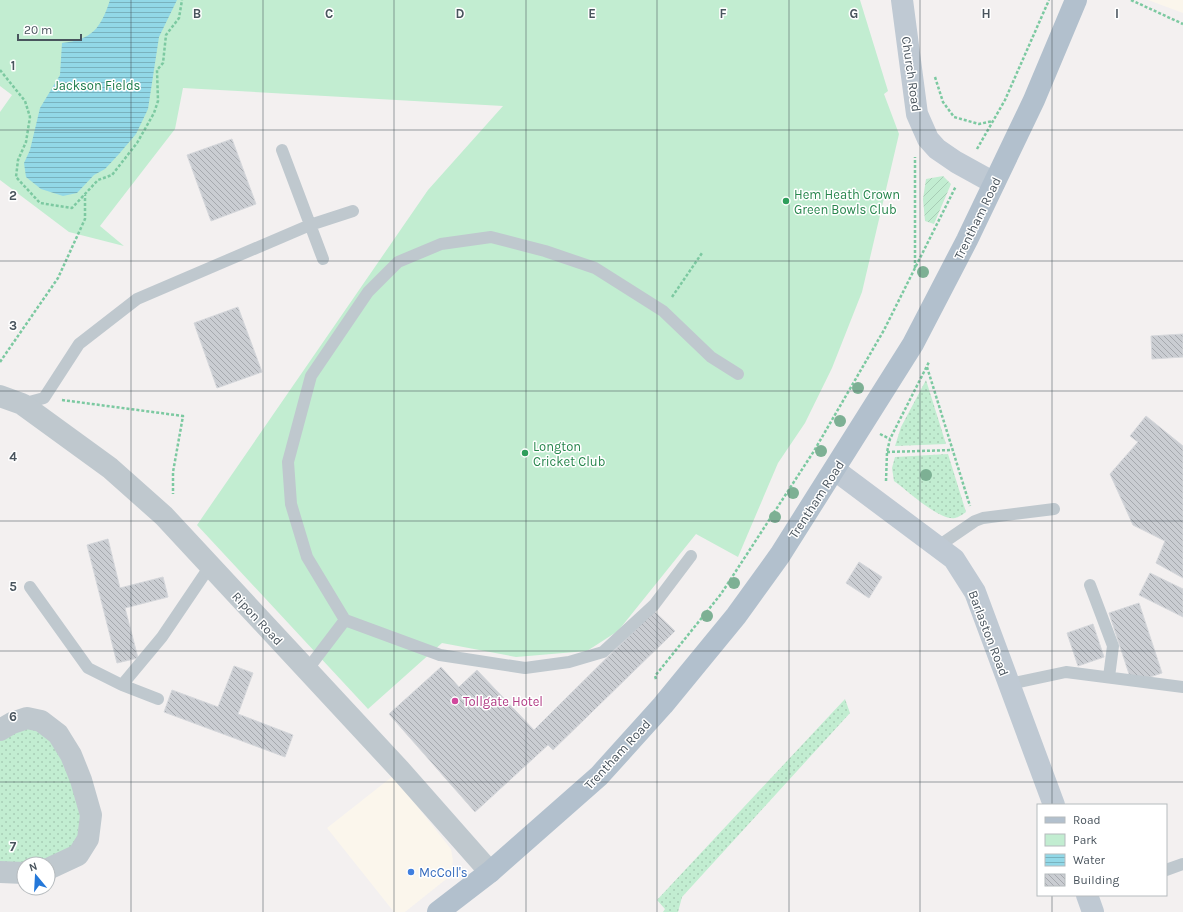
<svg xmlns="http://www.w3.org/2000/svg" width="1183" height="912" viewBox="0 0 1183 912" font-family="Karla,sans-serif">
<defs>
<pattern id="grass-dots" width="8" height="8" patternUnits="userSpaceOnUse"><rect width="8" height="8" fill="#c2edd1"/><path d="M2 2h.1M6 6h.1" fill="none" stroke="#a8cdb6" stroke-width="1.8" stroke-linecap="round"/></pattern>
<pattern id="garden-furrows" width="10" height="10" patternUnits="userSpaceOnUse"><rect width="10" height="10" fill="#c2edd1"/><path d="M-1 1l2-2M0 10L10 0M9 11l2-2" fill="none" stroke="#a8cdb6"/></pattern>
<pattern id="water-rules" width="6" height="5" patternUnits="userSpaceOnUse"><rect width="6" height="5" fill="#92d8e7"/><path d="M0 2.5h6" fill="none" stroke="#79b2be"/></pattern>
<pattern id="building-back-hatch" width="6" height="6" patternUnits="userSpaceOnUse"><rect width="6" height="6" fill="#cacdd2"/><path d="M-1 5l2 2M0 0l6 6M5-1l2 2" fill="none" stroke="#a6a9ae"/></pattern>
</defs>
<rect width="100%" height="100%" fill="#f3f0f0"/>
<!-- commercial -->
<path fill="#fbf6ec" d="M1148,0H1183V13Z
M393,776L451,849L453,861L450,876L405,912H394L327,828Z"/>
<!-- grass -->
<path fill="url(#grass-dots)" d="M926,380L946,444L895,446L901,427Z
M948,454L966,512C963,514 959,517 955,518C939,521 907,490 894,481L892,468L895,457Z
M845,699L850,713L682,897L678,912H663L665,909L657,900Z
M26,723L53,736L87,815L74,851L45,864L0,867V736Z"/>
<!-- park -->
<path fill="#c2edd1" d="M0,0H860L888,91L884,94L899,134L862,292L832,368L805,423L778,463L738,557L696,534L618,631L587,651L516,657L442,643L368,709L197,525L428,190L503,106L183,88L175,129L100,226L124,246L69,232L0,180V112L12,95L0,86Z"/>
<!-- garden -->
<path fill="url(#garden-furrows)" d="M943,176L951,184L934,224L925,221L923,199L926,179Z"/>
<!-- water -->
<path fill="url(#water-rules)" d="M110,0H177L159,37L148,109L136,134L119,154L105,169L94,175L77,193L63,196L41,189L26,177L24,163L30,150L40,108L60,75L62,43C92,40 101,28 110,0Z"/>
<!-- building -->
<path fill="url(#building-back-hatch)" stroke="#d5d7db" d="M232,139L256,204L211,221L187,155Z
M238,307L262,372L217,388L194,323Z
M1183,334V357L1152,359L1151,336Z
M1146,416L1183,446V578L1156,563L1165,541L1133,525L1110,474L1138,442L1130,436Z
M108,539L120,588L163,577L168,597L125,608L138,658L117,663L87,545Z
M859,562L882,577L869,598L846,583Z
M1150,573L1183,589V617L1139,595Z
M1139,603L1162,673L1132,683L1109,613Z
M654,611L675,631L553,750L548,745L475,812L389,714L441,667L459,687L477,670L534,730Z
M1093,624L1104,657L1078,666L1067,633Z
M234,666L253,673L238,714L293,735L285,757L164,712L172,690L218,707Z"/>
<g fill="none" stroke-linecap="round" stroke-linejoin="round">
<!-- path -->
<path stroke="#7cc9a1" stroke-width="2.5" stroke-dasharray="3 2" stroke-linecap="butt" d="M1131,0L1183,24
M0,70L25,101L30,117L26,142L18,160L16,177L40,203L72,208L98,180L112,175L137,143L154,113L158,101L157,70L163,63L166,35L179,18L182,0
M935,77L943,102L954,117L979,124L993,121
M977,149L1005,100L1049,0
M915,268V157
M672,297L702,253
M0,362L58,278L85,219V195
M927,367L970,506
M62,400L183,416L173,472V494
M880,434L890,439
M887,452L953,450
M886,481L887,452L890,439L929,362
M656,679L655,676L721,594L814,451L884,330L956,186"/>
<!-- lane -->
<path stroke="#bfc8ce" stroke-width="12" d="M282,150L323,259
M22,404L44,398L79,344L137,299L310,225L353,211
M937,547L975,521L983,518L1054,509
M1090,585L1113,646L1109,677
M30,587L88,668L122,685
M345,620L440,655L525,668L569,662L603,652L654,605L691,556
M307,670L345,620L307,557L291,504L288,462L311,376L368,292L398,262L441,244L491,237L545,251L595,268L663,311L711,357L738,374
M1009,684L1066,672L1183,687
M158,699L122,685L162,637L210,566
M1166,870L1183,864"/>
<!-- street -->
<path stroke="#bfc8ce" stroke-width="22" d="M0,396L22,404L110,468L164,516L400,770L490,872
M0,730L12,723L27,718L41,721L58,734L71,755L81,780L91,815L88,839L78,855L48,869
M0,872L24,873"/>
<!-- secondary -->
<path stroke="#bfc9d3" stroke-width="22" d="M902,0L917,114L928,139L937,149L956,162L994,183
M835,470L954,559L975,592L1054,805
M1087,895L1093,912"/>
<!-- primary -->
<path stroke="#b2c0cd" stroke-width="22" d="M438,912L490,872L599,776L663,705L736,616L780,555L913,344L967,240L1034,100L1076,0"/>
</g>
<!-- trees -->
<g fill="#7db094">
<circle cx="923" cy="272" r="6"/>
<circle cx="858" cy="388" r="6"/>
<circle cx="840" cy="421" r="6"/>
<circle cx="821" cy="451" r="6"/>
<circle cx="926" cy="475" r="6"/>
<circle cx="793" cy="493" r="6"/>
<circle cx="775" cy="517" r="6"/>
<circle cx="734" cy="583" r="6"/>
<circle cx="707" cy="616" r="6"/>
</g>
<!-- grid -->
<path fill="none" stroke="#49545d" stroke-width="1" stroke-opacity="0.55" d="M131,0V912M263,0V912M394,0V912M526,0V912M657,0V912M789,0V912M920,0V912M1052,0V805M0,130H1183M0,261H1183M0,391H1183M0,521H1183M0,651H1183M0,782H1183M1052,895V912"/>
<!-- markers -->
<g fill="#2e9e5b" stroke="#fff" stroke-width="1.5">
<circle cx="786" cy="201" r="4"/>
<circle cx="525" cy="453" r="4"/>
</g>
<circle fill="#d1479c" stroke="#fff" stroke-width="1.5" cx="455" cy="701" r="4"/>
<circle fill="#3f7fe0" stroke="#fff" stroke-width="1.5" cx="411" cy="872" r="4"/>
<g text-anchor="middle" stroke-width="3" stroke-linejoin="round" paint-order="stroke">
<!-- street labels -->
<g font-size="13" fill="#49545d" stroke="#fff">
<text transform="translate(912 74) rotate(82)" y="5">Church Road</text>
<text transform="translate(977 218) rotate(-64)" y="5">Trentham Road</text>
<text transform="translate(816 499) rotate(-57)" y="5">Trentham Road</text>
<text transform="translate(258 618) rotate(47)" y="5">Ripon Road</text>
<text transform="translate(989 633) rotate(69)" y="5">Barlaston Road</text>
<text transform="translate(617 754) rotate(-47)" y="5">Trentham Road</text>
</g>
<!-- park labels -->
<g font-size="13" fill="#1d7b49" stroke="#fff">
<text x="97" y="90">Jackson Fields</text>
</g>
<!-- leisure labels -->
<g font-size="13" fill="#27864d" stroke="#fff" text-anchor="start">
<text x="794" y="199">Hem Heath Crown<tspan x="794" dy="15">Green Bowls Club</tspan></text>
<text x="533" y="451">Longton<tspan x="533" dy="15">Cricket Club</tspan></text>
</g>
<!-- hotel labels -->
<g font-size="13" fill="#b23c85" stroke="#fff" text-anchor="start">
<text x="463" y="706">Tollgate Hotel</text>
</g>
<!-- shop labels -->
<g font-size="13" fill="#366cbe" stroke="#fff" text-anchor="start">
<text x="419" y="877">McColl's</text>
</g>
</g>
<g font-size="13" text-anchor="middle" font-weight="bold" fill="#49545d" stroke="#fff" stroke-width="3" stroke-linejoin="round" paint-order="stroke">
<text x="197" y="18">B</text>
<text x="329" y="18">C</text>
<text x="460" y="18">D</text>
<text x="592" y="18">E</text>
<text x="723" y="18">F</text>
<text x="854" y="18">G</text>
<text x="986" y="18">H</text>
<text x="1117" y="18">I</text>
<text x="13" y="70">1</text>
<text x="13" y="200">2</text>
<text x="13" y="330">3</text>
<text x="13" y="461">4</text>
<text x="13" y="591">5</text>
<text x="13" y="721">6</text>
<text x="13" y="851">7</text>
</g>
<!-- legend -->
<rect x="1037" y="804" width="130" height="92" fill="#ffffff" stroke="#b6bbbe"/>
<rect x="1045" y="817" width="20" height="6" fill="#b2c0cd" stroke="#b6bbbe"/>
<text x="1073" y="824" font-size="12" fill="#49545d">Road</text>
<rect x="1045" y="834" width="20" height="12" fill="#c2edd1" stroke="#b6bbbe"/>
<text x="1073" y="844" font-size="12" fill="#49545d">Park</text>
<rect x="1045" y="854" width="20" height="12" fill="url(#water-rules)" stroke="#b6bbbe"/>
<text x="1073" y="864" font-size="12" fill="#49545d">Water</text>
<rect x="1045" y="874" width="20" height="12" fill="url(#building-back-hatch)" stroke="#b6bbbe"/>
<text x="1073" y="884" font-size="12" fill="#49545d">Building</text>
<!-- north arrow -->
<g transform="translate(36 876) rotate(342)"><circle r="19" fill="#ffffff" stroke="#b6bbbe"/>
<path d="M0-3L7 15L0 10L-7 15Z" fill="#2478d9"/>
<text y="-6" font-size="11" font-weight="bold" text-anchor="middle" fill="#49545d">N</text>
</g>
<!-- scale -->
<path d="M18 34v6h63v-6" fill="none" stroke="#49545d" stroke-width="2"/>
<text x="24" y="34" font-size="12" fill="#49545d" stroke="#ffffff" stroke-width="3" paint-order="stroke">20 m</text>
</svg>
